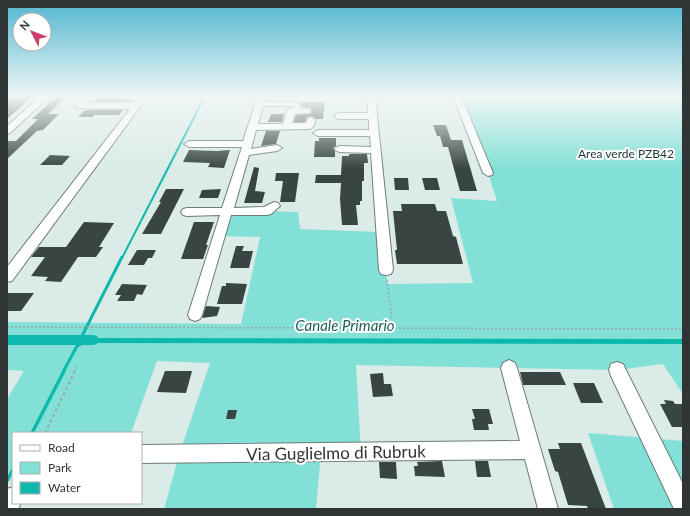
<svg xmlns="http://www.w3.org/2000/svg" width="690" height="516" viewBox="0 0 690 516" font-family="Lato,sans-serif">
<rect width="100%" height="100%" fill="#dbebe8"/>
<!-- green -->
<path fill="#83e0d6" d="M457,96H683V394L663,364L617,370L356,365L361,453H321L316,509H164L179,455L210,363L157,361L131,433H13V465L7,476V399L24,371L7,370V322L241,324L260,237L219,236L227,212L261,211L298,212L300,229L379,232L388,284L473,283L451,198L497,201L488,173Z
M588,433L683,441V509H614Z"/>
<!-- water -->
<path fill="#0db9ad" d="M82,335L89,338L683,339V344L87,343L76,348Z"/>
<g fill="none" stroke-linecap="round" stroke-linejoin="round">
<!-- stream-far2 -->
<path stroke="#0db9ad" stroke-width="2" d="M122,258L205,96"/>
<!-- stream-far1 -->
<path stroke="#0db9ad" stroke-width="3" d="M81,338L122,257
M63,372L77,346"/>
<!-- stream -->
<path stroke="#0db9ad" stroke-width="3.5" d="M32,433L64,371
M7,481L13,469"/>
<!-- canal -->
<path fill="#0db9ad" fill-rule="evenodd" d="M7,335H93L97,336L99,340L97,344L93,345H7Z"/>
</g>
<!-- building -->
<path fill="#384543" d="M7,96H33L7,119Z
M57,96H67L48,114H59L43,130L37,131L7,159V141H16L38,119H32Z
M96,98L133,99L131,102H92Z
M301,102H325L323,119H316L311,116L307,117L305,122H294L296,115L310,114L312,112L310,108L302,107Z
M85,110H123L119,115H94L93,117H78Z
M271,114H284L282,122H268Z
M433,125H446L451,140H462L477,191H460L448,147H443L440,136H437Z
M266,131H280L276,144L261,146Z
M319,138H336V146L333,148L335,151V157H314L315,141H319Z
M189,150L216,151L230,150L224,168L208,167L210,163L183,162Z
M349,154H367L368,163H364V181H362V201H360V205H356L358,225H342L340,199L341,183H315L316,175H341L342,156H349Z
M50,155L70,156L62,165H40Z
M254,167L259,168L255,191L265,192L262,203H244Z
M276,173H299L295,202H280L283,181H275Z
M394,178H408L409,190H395Z
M422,178H437L440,190H425Z
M166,189H184L161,234H142L161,202H159Z
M221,189L218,198H199L202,190Z
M401,204H435L437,211H446L453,236L456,237L463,264H397L395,250H397L393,211H402Z
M84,222L114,223L99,247H103L96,257H78L61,282L45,281L48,277L31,276L45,257H31L39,247H66Z
M194,222H214L206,245H208L203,259H181Z
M236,246H244L242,251H253L249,268H230Z
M137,250H156L152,258H148L144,265H128Z
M226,283L247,284L242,304H217L222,286H226Z
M122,284L147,285L142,295L137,294L134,301H117L121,295H115Z
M7,293H34L21,311H7Z
M206,306L220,307L217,316L202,318Z
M165,371H192L186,393L157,392Z
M520,372H560L566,385H523Z
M383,373L384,384H391L393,396L373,397L370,374Z
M573,383H594L603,403H581Z
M664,400L673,401L675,404H683V427H672L660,404H666Z
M472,409H489L493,424H488L489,430H474L472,419H475Z
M228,410H237L235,419H226Z
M558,443H581L606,509H588L587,506L568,505L558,472L555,471L548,449H560Z
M442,461L445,477L415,476L414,466H418L417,462Z
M475,461H488L491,477H477Z
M379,462H396L397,479L380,478Z"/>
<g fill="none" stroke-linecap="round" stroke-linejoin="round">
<!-- minor casing -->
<g stroke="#6c7a78" stroke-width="2">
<path id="minor" d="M41,96H50L10,133L7,134V126Z
M83,96H92L86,103H134L139,96H148L12,281L7,282V267L130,109L76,108L75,106Z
M258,96H266L264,102H293L300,105V108L310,109L311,111L310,113L295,114L292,123H306L308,118L311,117L315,120L314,126L310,129L256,130L251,149L277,145L282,148L277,151L249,155L234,208L264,207L274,202L278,203L280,206L271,214L267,215H231L202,315L200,319L195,321L190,319L188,315L220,215L187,216L183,215L181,212L183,209L187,208H222L242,147H189L184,144L189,141H243ZM263,106H291L294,108L288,109L287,111L283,124H258Z
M367,96H375L393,270L391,274L386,275L381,274L379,270L371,153L339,152L334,149L339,146L371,147L370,136H318L313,133L318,130H369V119H338L334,116L338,113H368Z
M453,96H461L493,173L492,175L488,176L483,173Z
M509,360L515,363L517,368L558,509H538L525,459L141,463V445L520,441L501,368L503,363Z
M617,362L623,364L683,484V509H674L611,376L609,370L611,364Z
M13,487V503H21L18,509H7V489Z"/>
</g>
<!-- path-far1 -->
<path stroke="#9aa6a4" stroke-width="1.5" stroke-dasharray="2 2" stroke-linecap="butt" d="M387,280L392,320
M7,327L683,329
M74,372L77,367"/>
<!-- path -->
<path stroke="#9aa6a4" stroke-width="2" stroke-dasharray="3 3" stroke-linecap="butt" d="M45,433L75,371"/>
<!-- minor -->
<use href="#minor" fill="#fff" fill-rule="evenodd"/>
</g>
<!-- sky -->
<linearGradient id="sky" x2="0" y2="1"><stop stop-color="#50b6d0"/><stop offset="0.57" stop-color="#eff6f5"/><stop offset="1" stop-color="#eff6f5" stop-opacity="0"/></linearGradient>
<rect width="690" height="169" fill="url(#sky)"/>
<g text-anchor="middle" stroke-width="4" stroke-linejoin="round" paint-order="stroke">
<!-- far-park labels -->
<g font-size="12" fill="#213936" stroke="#fff">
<text x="626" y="158">Area verde PZB42</text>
</g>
<!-- water labels -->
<g font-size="15" font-style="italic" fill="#235e58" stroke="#fff">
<text x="345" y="331">Canale Primario</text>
</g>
<!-- near-street labels -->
<g font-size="17" fill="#2f3534" stroke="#fff">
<text transform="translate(336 453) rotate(-1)" y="6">Via Guglielmo di Rubruk</text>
</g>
</g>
<!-- border -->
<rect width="690" height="516" fill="none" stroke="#2f3534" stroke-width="16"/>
<!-- legend -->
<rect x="12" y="432" width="130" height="72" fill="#ffffff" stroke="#acaeae"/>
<rect x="20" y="445" width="20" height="6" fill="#ffffff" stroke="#acaeae"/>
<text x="48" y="452" font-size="12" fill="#2f3534">Road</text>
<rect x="20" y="462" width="20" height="12" fill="#83e0d6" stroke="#acaeae"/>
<text x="48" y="472" font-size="12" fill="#2f3534">Park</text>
<rect x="20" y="482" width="20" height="12" fill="#0db9ad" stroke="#acaeae"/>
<text x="48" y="492" font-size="12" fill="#2f3534">Water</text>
<!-- north arrow -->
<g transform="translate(32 32) rotate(312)"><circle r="19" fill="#ffffff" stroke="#acaeae"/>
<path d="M0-3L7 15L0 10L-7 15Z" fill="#cd3f69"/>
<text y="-6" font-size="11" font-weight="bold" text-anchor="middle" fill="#2f3534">N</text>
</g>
</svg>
